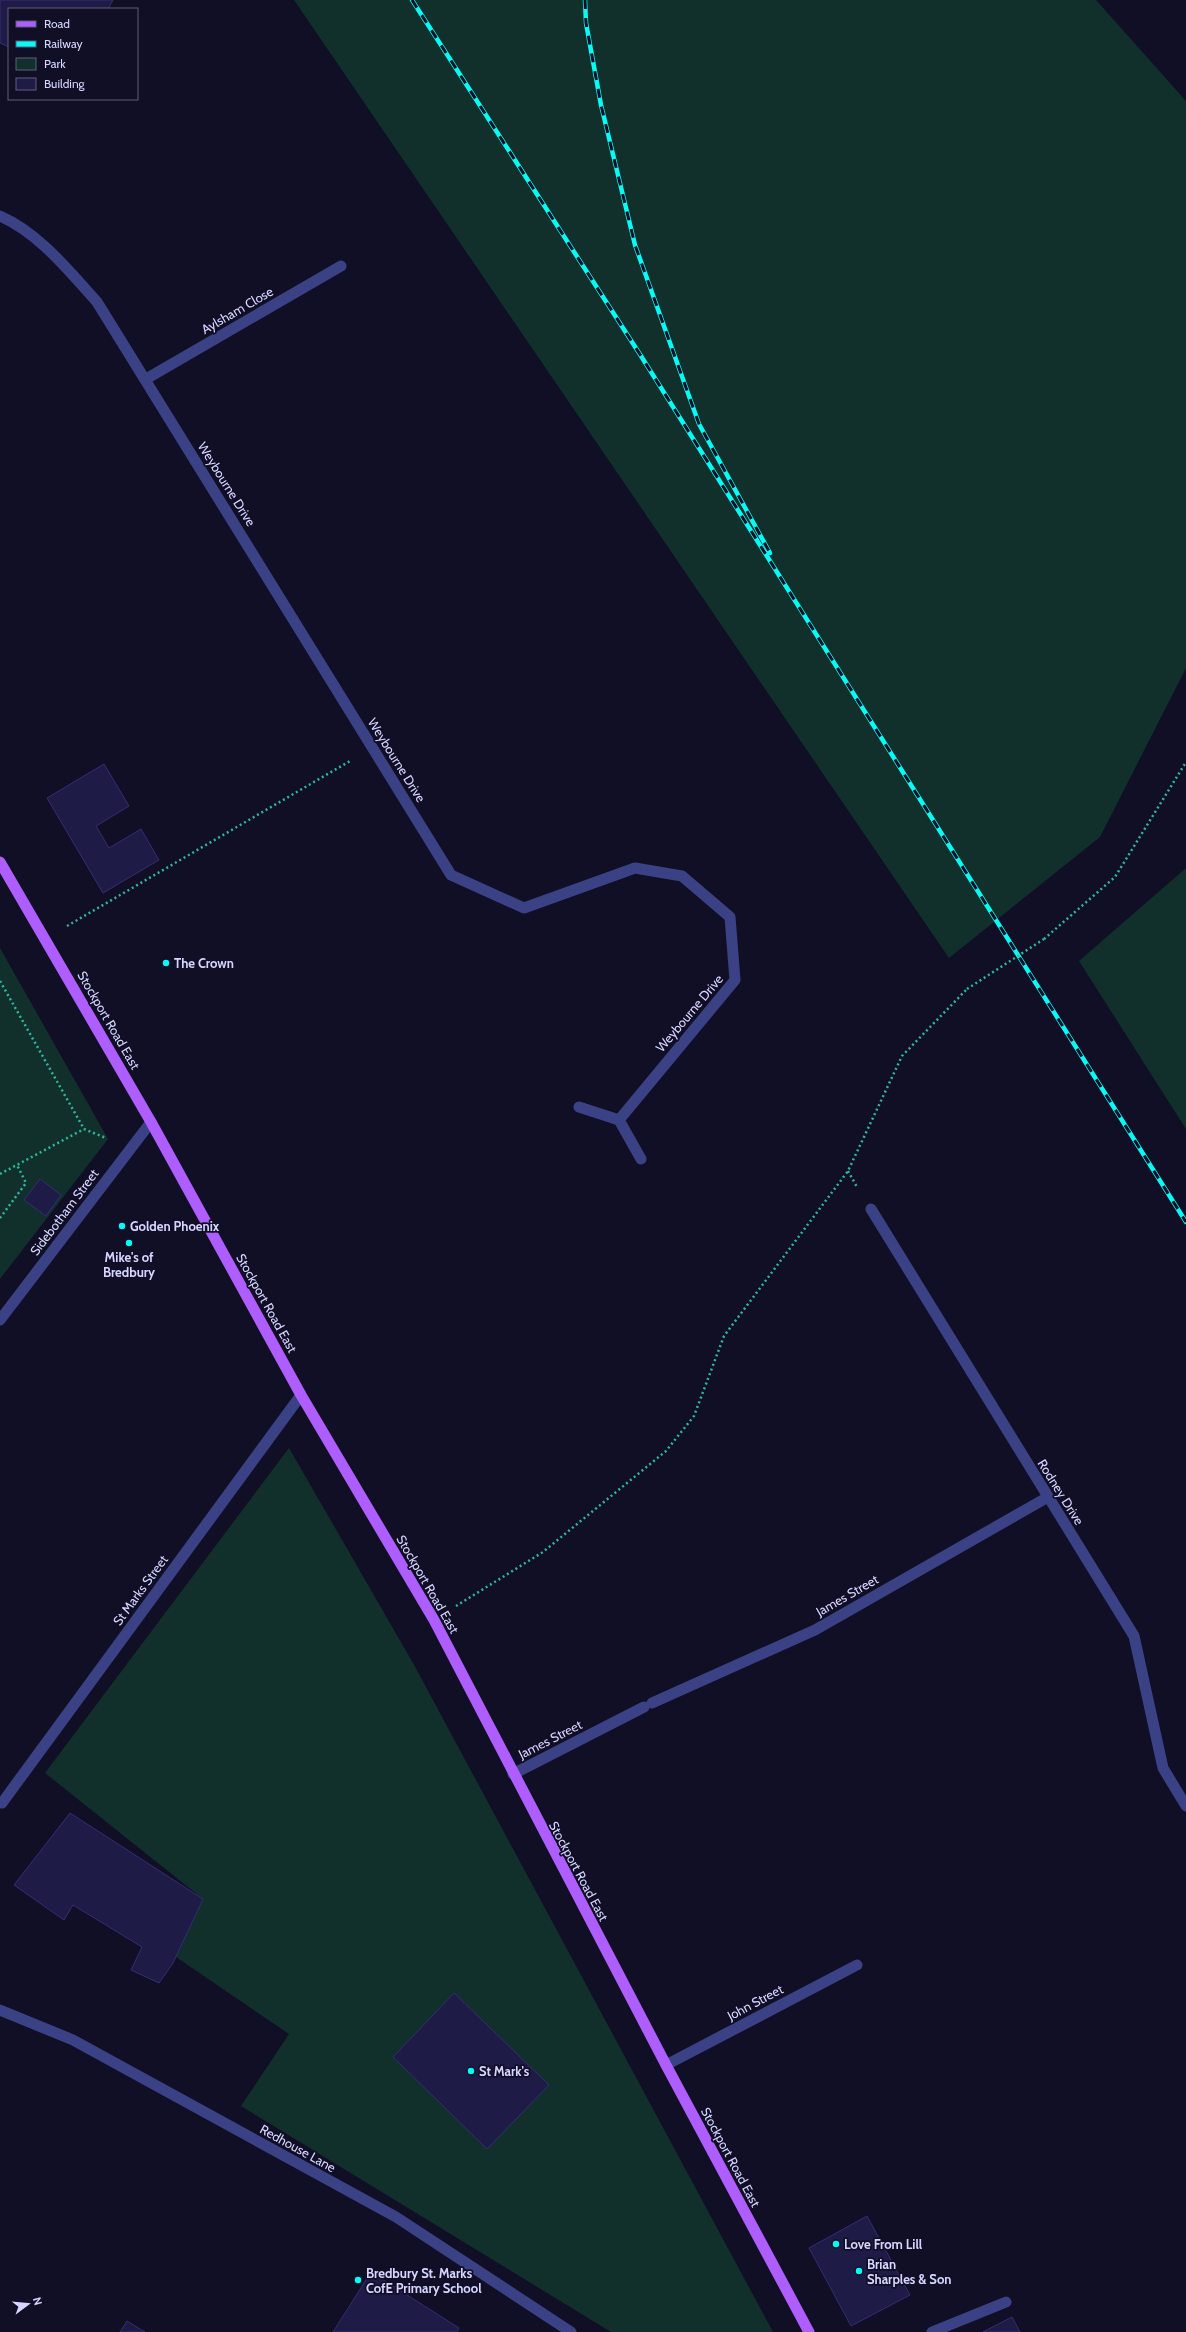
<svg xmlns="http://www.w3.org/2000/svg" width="1186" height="2332" viewBox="0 0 1186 2332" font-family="Cabin,sans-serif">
<rect width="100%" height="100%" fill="#100f26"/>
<!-- green -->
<path fill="#12302b" d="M294,0H1096L1186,101V668L1100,837L949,958Z
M1186,868V1129L1079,961Z
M0,948L108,1139L0,1279Z
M289,1448L413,1663L773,2332H611L241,2106L289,2034L176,1957L203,1899L45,1773Z"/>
<!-- building -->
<path fill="#1f1b47" stroke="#332e73" d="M0,0H113L108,9H9V47L0,43Z
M104,764L129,806L96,826L109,848L141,829L159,860L103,893L47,798Z
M40,1179L61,1195L46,1216L24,1200Z
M70,1813L203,1899L173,1963L159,1983L131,1970L142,1947L73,1905L64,1920L14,1885Z
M454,1993L549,2085L487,2149L393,2057Z
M867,2216L910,2295L851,2326L809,2248Z
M371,2272L459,2328L457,2332H333Z
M1012,2317L1020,2332H983Z
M127,2321L145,2332H120Z"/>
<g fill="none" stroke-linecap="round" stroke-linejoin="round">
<!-- path -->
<path stroke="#30b79f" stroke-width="2.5" stroke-dasharray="2 3" stroke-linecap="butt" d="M67,926L350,761
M1044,939L1115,877L1186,762
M0,981L84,1129L106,1138
M848,1171L857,1187
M0,1174L84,1129
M0,1218L26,1183L17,1165
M456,1606L543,1552L666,1451L694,1416L724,1336L848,1171L902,1056L967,989"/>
<!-- minor -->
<path stroke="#3b4185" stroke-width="11" d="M0,216C39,233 69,271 97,302L451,875L524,908L635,868L682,876L730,917L735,980L619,1120
M146,379L341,266
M579,1107L619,1120L641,1159
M871,1209L1134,1636L1163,1768L1186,1806
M0,1320L151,1122
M652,1703L815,1630L1048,1497
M513,1774L644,1707
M2,1803L301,1395
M0,2010L73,2040L396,2217L571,2332
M666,2065L857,1965
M932,2332L1006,2302"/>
<!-- primary -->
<path stroke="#ae5dfe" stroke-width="11" d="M0,862L151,1122L301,1395L434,1620L666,2065L809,2332"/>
<!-- rail casing -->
<g stroke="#03fdf7" stroke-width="4.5">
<path id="rail" d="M412,0L641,356L1186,1222
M585,0L586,23L601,105L635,245L699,424L770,553"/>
</g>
<!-- rail -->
<use href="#rail" stroke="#100f26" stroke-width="3" stroke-dasharray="9" stroke-linecap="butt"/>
<!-- path-bridge -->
<path stroke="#30b79f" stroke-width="2.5" stroke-dasharray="2 3" stroke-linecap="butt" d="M967,989L1044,939"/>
</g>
<!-- markers -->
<g fill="#03fdf7" stroke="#100f26" stroke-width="1.5">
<circle cx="166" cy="963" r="4"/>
<circle cx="122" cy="1226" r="4"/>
<circle cx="129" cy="1243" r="4"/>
<circle cx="471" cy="2071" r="4"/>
<circle cx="836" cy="2244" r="4"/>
<circle cx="859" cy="2271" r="4"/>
<circle cx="358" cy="2280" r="4"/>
</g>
<g text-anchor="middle" stroke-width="3.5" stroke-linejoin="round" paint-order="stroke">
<!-- street labels -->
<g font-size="13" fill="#d5d5ff" stroke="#100f26">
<text transform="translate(237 310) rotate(-30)" y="5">Aylsham Close</text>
<text transform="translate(227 484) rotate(58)" y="5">Weybourne Drive</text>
<text transform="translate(397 760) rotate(58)" y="5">Weybourne Drive</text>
<text transform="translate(689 1013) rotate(-50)" y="5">Weybourne Drive</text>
<text transform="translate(109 1020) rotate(60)" y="5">Stockport Road East</text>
<text transform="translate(64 1212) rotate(-53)" y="5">Sidebotham Street</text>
<text transform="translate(267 1303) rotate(61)" y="5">Stockport Road East</text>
<text transform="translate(1061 1492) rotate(58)" y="5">Rodney Drive</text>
<text transform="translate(428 1584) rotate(60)" y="5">Stockport Road East</text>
<text transform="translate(140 1590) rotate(-54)" y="5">St Marks Street</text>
<text transform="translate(847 1595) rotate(-30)" y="5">James Street</text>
<text transform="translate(550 1739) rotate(-27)" y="5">James Street</text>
<text transform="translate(579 1871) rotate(62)" y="5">Stockport Road East</text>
<text transform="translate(755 2002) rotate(-28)" y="5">John Street</text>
<text transform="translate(298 2148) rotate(29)" y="5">Redhouse Lane</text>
<text transform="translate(731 2157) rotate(62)" y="5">Stockport Road East</text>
</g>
<!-- poi labels -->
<g font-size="13" font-weight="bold" fill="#d5d5ff" stroke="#100f26" text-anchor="start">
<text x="174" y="968">The Crown</text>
<text x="130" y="1231">Golden Phoenix</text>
<text x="129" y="1262" text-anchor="middle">Mike's of<tspan x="129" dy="15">Bredbury</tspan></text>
<text x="479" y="2076">St Mark's</text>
<text x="844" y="2249">Love From Lill</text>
<text x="867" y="2269">Brian<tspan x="867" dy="15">Sharples &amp; Son</tspan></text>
<text x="366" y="2278">Bredbury St. Marks<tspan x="366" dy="15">CofE Primary School</tspan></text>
</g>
</g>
<!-- legend -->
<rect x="8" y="8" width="130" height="92" fill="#100f26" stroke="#5f5e7d"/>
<rect x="16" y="21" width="20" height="6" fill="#ae5dfe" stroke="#5f5e7d"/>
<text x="44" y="28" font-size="12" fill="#d5d5ff">Road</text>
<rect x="16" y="41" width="20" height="6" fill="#03fdf7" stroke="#5f5e7d"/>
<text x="44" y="48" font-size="12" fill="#d5d5ff">Railway</text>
<rect x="16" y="58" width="20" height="12" fill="#12302b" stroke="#5f5e7d"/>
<text x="44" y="68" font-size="12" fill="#d5d5ff">Park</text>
<rect x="16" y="78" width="20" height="12" fill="#1f1b47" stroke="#5f5e7d"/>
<text x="44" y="88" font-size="12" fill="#d5d5ff">Building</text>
<!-- north arrow -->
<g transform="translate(28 2304) rotate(74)" stroke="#100f26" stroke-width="3" paint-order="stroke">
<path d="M0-3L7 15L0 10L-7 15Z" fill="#d5d5ff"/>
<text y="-6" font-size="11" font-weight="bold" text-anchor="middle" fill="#d5d5ff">N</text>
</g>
</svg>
